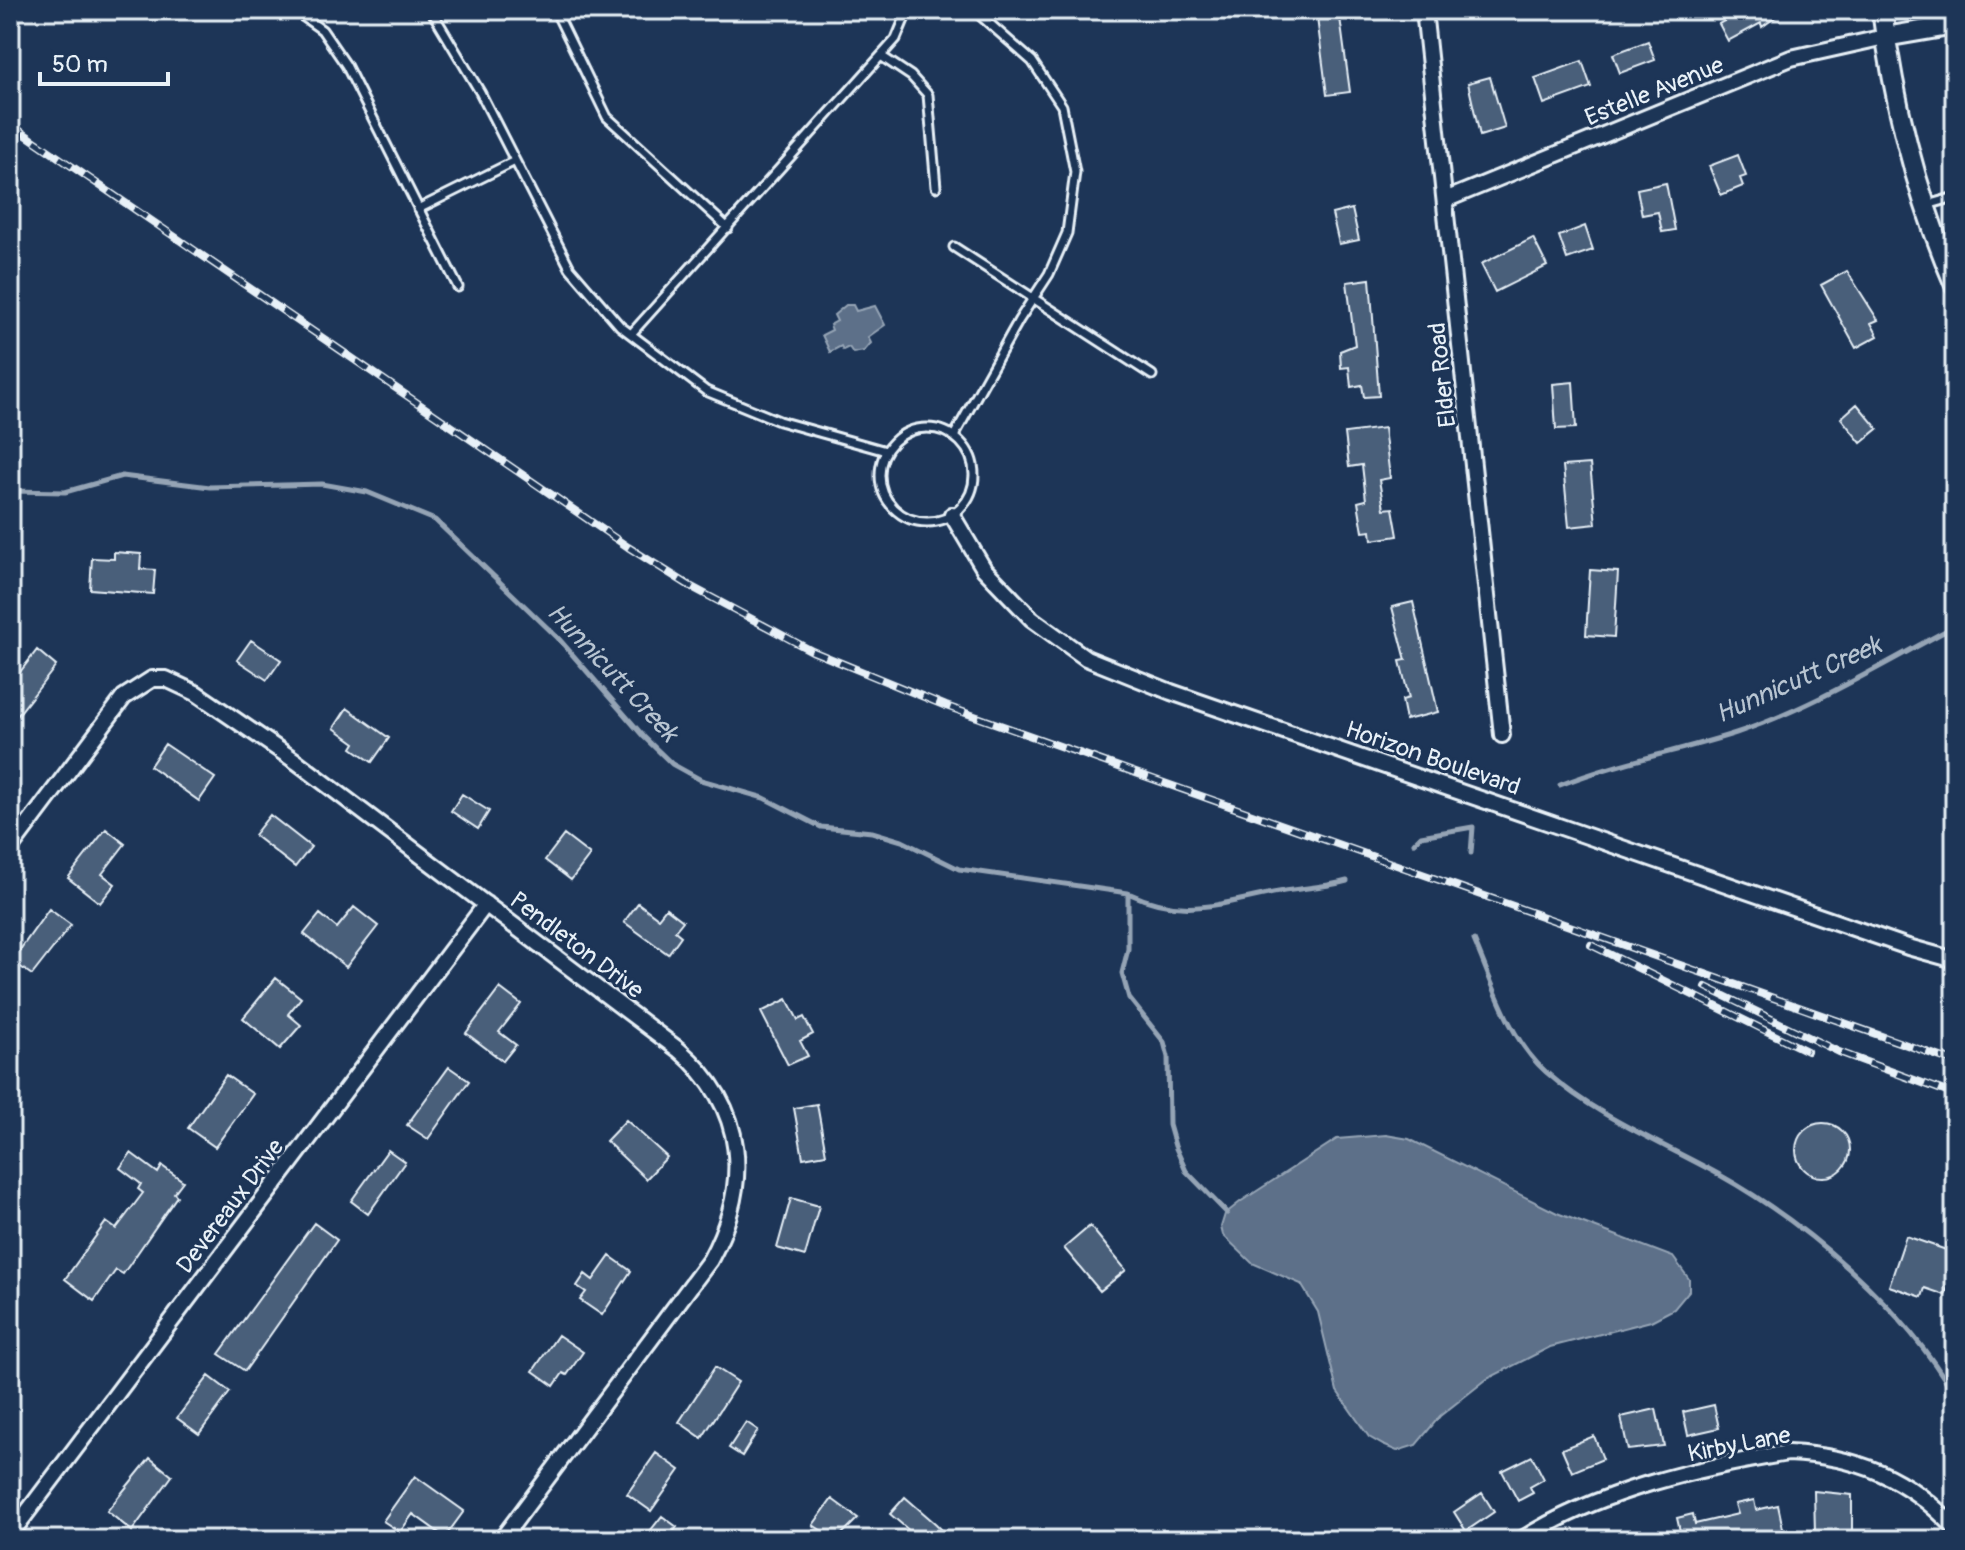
<svg xmlns="http://www.w3.org/2000/svg" width="1965" height="1550" viewBox="0 0 1965 1550" font-family="Pangolin,sans-serif">
<rect width="100%" height="100%" fill="#1d3557"/>
<filter id="ink" filterUnits="userSpaceOnUse"><feTurbulence type="fractalNoise" baseFrequency=".0125" numOctaves="2"/><feDisplacementMap in="SourceGraphic" scale="16" xChannelSelector="R" yChannelSelector="G"/><feConvolveMatrix kernelMatrix="1 2 1 2 8 2 1 2 1" color-interpolation-filters="sRGB"/></filter>
<g filter="url(#ink)">
<!-- water -->
<path fill="#5d7089" stroke="#95a4b5" stroke-width="2" d="M846,305H853L856,311L875,306L885,325L868,337L871,343L864,351L853,353L849,347L843,350L841,346L830,352L822,335L832,330L830,325L837,321L834,315Z
M1386,1135L1409,1139L1557,1213L1673,1257L1689,1279V1291L1674,1309L1651,1321L1550,1347L1487,1379L1440,1416L1416,1445L1397,1451L1383,1445L1369,1437L1337,1391L1318,1312L1301,1284L1252,1263L1223,1235L1221,1227L1225,1214L1240,1202L1337,1139Z"/>
<g fill="none" stroke-linecap="round" stroke-linejoin="round">
<!-- stream -->
<path stroke="#95a4b5" stroke-width="5" d="M10,491L65,492L122,476L210,487L322,484L367,492L435,520L558,638L644,737L672,764L701,780L764,798L821,827L872,832L902,841L959,869L1128,893C1183,919 1217,904 1273,893C1298,888 1322,888 1347,881
M1560,785C1618,762 1677,752 1736,733C1812,708 1884,663 1955,626
M1414,843L1421,836L1473,827L1471,853
M1128,893V949L1122,973L1129,998L1164,1042L1168,1057L1169,1125L1175,1146L1186,1171L1227,1213
M1474,940C1493,984 1509,1039 1546,1072C1597,1117 1660,1142 1718,1174C1806,1223 1905,1308 1955,1396"/>
</g>
<!-- building -->
<path fill="#495e7a" stroke="#e8f1f8" stroke-width="2" d="M1316,10H1339L1350,92L1327,95Z
M1743,10H1785L1762,27L1761,23L1728,41L1719,24Z
M1648,41L1655,60L1620,73L1613,54Z
M1582,61L1591,87L1544,104L1535,78Z
M1490,77L1505,128L1480,136L1468,83Z
M1738,155L1746,176L1740,178L1743,186L1721,195L1709,166Z
M1666,183L1675,230L1662,232L1658,212L1642,215L1637,189Z
M1352,209L1359,240L1339,244L1332,214Z
M1585,226L1593,250L1567,259L1559,236Z
M1533,238L1547,266L1495,292L1481,264Z
M1847,271L1878,320L1871,323L1878,336L1856,348L1821,285Z
M1370,279L1379,396L1364,397L1362,385L1351,387L1349,367L1341,368L1340,351L1355,345L1347,282Z
M1573,382L1576,428L1556,429L1553,384Z
M1857,404L1878,429L1861,443L1841,418Z
M1384,428L1390,478L1379,480L1384,509L1393,508L1398,536L1372,540L1371,531L1363,532L1358,502L1366,500L1362,465L1349,467L1345,433Z
M1590,464L1596,524L1569,527L1563,466Z
M114,552L141,554L140,569L155,570L153,594L90,589L92,558L114,559Z
M1590,570L1618,572L1614,637L1586,635Z
M1413,602L1438,712L1406,720L1402,700L1409,698L1400,661L1406,660L1392,607Z
M251,640L281,660L267,680L237,660Z
M37,650L56,666L10,725V685Z
M347,708L389,738L372,762L352,748L355,743L334,728Z
M165,744L215,778L199,801L150,766Z
M462,794L489,811L478,829L451,811Z
M270,815L311,847L295,867L254,835Z
M106,829L125,844L102,874L115,884L100,903L68,878Z
M564,835L590,855L571,880L545,860Z
M638,903L658,918L666,908L683,921L675,931L681,936L668,954L624,922Z
M354,907L378,926L346,967L304,934L320,914L337,928Z
M49,909L71,925L32,975L12,961Z
M276,978L301,998L288,1014L301,1025L280,1049L243,1018Z
M500,988L521,1004L499,1032L516,1045L503,1061L466,1033Z
M787,999L798,1020L804,1017L813,1034L800,1041L808,1056L788,1065L761,1012Z
M449,1067L469,1081L428,1139L407,1125Z
M226,1075L253,1094L215,1147L188,1128Z
M817,1104L826,1154L803,1158L794,1108Z
M626,1120L667,1157L646,1179L606,1141Z
M1796 1150a27 27 0 1 1 54 0a27 27 0 1 1-54 0Z
M388,1150L405,1162L368,1214L351,1201Z
M131,1153L158,1173L162,1166L183,1181L174,1193L177,1196L123,1274L116,1270L94,1301L65,1279L106,1222L116,1229L143,1193L138,1189L141,1184L120,1168Z
M791,1198L819,1206L805,1256L777,1248Z
M314,1223L337,1240L245,1371L219,1354Z
M1090,1226L1126,1270L1100,1291L1064,1248Z
M1906,1236L1955,1253V1266L1945,1295L1925,1288L1922,1297L1889,1286Z
M610,1256L631,1271L602,1315L580,1300L586,1292L577,1286L585,1274L593,1280Z
M558,1335L583,1352L567,1375L563,1373L554,1386L533,1371Z
M715,1367L738,1382L702,1438L679,1422Z
M209,1376L230,1392L199,1434L177,1418Z
M1714,1405L1719,1428L1688,1435L1683,1412Z
M1656,1409L1664,1446L1628,1450L1621,1417Z
M746,1422L758,1430L742,1456L729,1448Z
M1594,1436L1603,1459L1572,1472L1562,1449Z
M656,1453L680,1470L651,1511L627,1494Z
M1532,1456L1544,1479L1530,1487L1533,1493L1518,1501L1502,1471Z
M150,1458L172,1476L132,1531L107,1511Z
M415,1476L464,1511L445,1537L413,1514L400,1532L383,1521Z
M1814,1491L1852,1495V1533H1815Z
M1482,1493L1494,1512L1466,1531L1454,1512Z
M905,1497L936,1524L952,1540H920L890,1514Z
M832,1499L858,1518L836,1540L813,1525Z
M1754,1500L1756,1510L1778,1505L1785,1538L1682,1540L1677,1518L1693,1514L1695,1524L1738,1514L1735,1504Z
M662,1516L677,1527L667,1540H643Z"/>
<g fill="none" stroke-linecap="round" stroke-linejoin="round">
<!-- lane casing -->
<g stroke="#e8f1f8" stroke-width="13">
<path id="lane" d="M294,10L322,30L346,65L458,287
M431,10L480,92L570,268L620,326L706,391L779,421L886,451
M555,10L607,117L728,228
M881,56L911,76L928,95L936,187
M1927,205L1955,197
M418,209L515,161
M954,247L1152,375
M631,334L896,39L908,10
M880 475a47 47 0 1 1 94 0a47 47 0 1 1-94 0Z
M954,436L1019,320L1049,274L1067,233L1075,172L1062,106L1032,61L974,10"/>
</g>
<!-- street casing -->
<g stroke="#e8f1f8" stroke-width="20">
<path id="street" d="M1424,10L1502,735
M1445,200L1791,58L1885,37
M952,515L984,569L1032,619L1086,658L1171,692L1908,947L1955,960
M10,849L124,697L152,679H166L196,693L297,762L679,1050C747,1108 751,1184 710,1260L501,1540
M10,1535L486,904
M1521,1540C1599,1490 1697,1468 1788,1453C1857,1456 1908,1477 1955,1528"/>
</g>
<!-- secondary casing -->
<g stroke="#e8f1f8" stroke-width="24">
<path id="secondary" d="M1882,10C1894,104 1917,197 1955,285
M1885,37L1955,25"/>
</g>
<!-- lane -->
<use href="#lane" stroke="#1d3557" stroke-width="7"/>
<!-- street -->
<use href="#street" stroke="#1d3557" stroke-width="14"/>
<!-- secondary -->
<use href="#secondary" stroke="#1d3557" stroke-width="18"/>
<!-- rail casing -->
<g stroke="#e8f1f8" stroke-width="8">
<path id="rail" d="M10,124L628,547L690,586L812,651L946,706L1955,1062
M1591,945L1807,1051
M1706,987L1839,1052L1955,1095"/>
</g>
<!-- rail -->
<use href="#rail" stroke="#1d3557" stroke-width="5" stroke-dasharray="15" stroke-linecap="butt"/>
</g>
</g>
<g text-anchor="middle" stroke-width="6" stroke-linejoin="round" paint-order="stroke">
<!-- street labels -->
<g font-size="24" fill="#e8f1f8" stroke="#1d3557">
<text transform="translate(1654 91) rotate(-22)" y="8">Estelle Avenue</text>
<text transform="translate(1442 375) rotate(-96)" y="8">Elder Road</text>
<text transform="translate(1433 758) rotate(19)" y="8">Horizon Boulevard</text>
<text transform="translate(577 945) rotate(37)" y="8">Pendleton Drive</text>
<text transform="translate(230 1206) rotate(-53)" y="8">Devereaux Drive</text>
<text transform="translate(1739 1444) rotate(-11)" y="8">Kirby Lane</text>
</g>
<!-- water labels -->
<g font-size="26" font-style="italic" fill="#b7c4d1" stroke="#1d3557">
<text transform="translate(613 672) rotate(47)" y="9">Hunnicutt Creek</text>
<text transform="translate(1798 679) rotate(-24)" y="9">Hunnicutt Creek</text>
</g>
</g>
<!-- margin -->
<rect width="1965" height="1550" fill="none" stroke="#1d3557" stroke-width="40"/>
<rect x="20" y="20" width="1925" height="1510" fill="none" stroke="#e8f1f8" stroke-width="3" filter="url(#ink)"/>
<!-- scale -->
<path d="M40 72v12h128v-12" fill="none" stroke="#e8f1f8" stroke-width="4"/>
<text x="52" y="72" font-size="24" fill="#e8f1f8" stroke="#1d3557" stroke-width="6" paint-order="stroke">50 m</text>
</svg>
